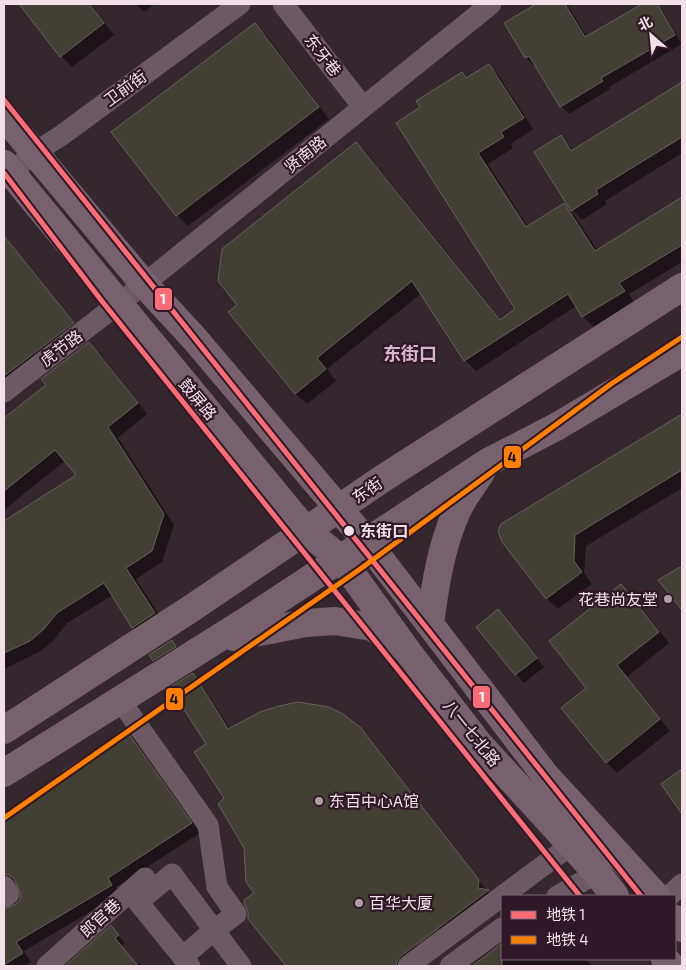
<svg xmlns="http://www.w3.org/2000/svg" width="686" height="970" viewBox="0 0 686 970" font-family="'Exo 2','Noto Sans SC',sans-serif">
<rect width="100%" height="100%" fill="#35272e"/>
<!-- shadow -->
<path fill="#0007" d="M20,4H90L114,35L72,67L61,56Z
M136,4H155L144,12Z
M538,4H567L587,37L644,4H657L682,44L609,87L610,89L569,114L561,106L536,65L534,66L526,57L505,24Z
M255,25L266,35L329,119L188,226L177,215Z
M489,65L499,76L533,129L511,144L513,148L488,164L528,227L564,204L573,213L597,250L682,198V262L629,294L634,302L594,327L583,317L576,306L476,371L465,360L422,293L327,369L336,381L307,404L296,394L230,312L239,305L356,143L367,154L501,320L517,309L422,108L462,73L467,79Z
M682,83V153L605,201L607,204L582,220L574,212L536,152L560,136L573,151Z
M4,236L83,334L4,396Z
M89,344L100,354L147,414L118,438L174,525L162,562L136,579L165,624L144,638L133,627L113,595L67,623L54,640L41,651L4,669V523L78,475L66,460L4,510V415L6,418L47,385Z
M682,415V488L586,546L584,573L592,584L558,609L547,599L503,541L505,522Z
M621,585L632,596L669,643L627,677L670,731L617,773L606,762L588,688Z
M498,611L544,667L524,683L478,627Z
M171,641L180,652L159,666L154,660Z
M192,675L201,684L230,729H360L370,738L487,891L497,900L448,937L439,928L396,919L423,955L408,966H287L249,918L256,893L245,848L226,799Z
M126,732L135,741L200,833L116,887L120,894L24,951L31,962L25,966H4V911L11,909L21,900L23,893L18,883L13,882L4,887V816L69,778Z
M111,927L125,943L121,946L137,965L139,963L143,966H67Z
M502,945V959H586L592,966H475Z"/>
<!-- building -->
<path fill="#424034" stroke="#64615e" d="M19,4H89L104,23L60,57Z
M536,4H565L585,37L642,4H657L675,35L601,78L603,81L560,107L529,56L525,58L504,23Z
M255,23L319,107L176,216L111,132Z
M489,64L524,118L501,132L504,137L478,153L526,227L564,203L595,251L682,197V245L619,283L625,291L582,317L568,294L464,361L412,281L317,358L326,369L295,394L228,312L237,305L218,281L222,249L356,142L500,320L515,309L396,123L420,107L416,101L462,72L466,78Z
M682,82V137L596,190L598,194L571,211L534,152L561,135L571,151Z
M4,236L74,323L4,376Z
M89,342L138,403L108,427L164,514L152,551L126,568L155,613L132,628L104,583L57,613L44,629L30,641L4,653V521L76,475L55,450L4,491V418L46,385L41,379Z
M682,414V470L575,535L574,561L582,572L546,599L502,542L498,531L501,524Z
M682,566V610L658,580Z
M621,584L659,632L617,665L660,719L606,763L561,708L586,688L549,641Z
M498,609L537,658L515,675L476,627Z
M172,640L176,647L153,661L149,655Z
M193,673L228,729L260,712L279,706L298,702L329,707L343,714L361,728L479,880L478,888L489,890L401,956L397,961L396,966H286L248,919V912L244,904V900L254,893L246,882L244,848L218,804L224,798L194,752L206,744L170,687Z
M126,730L192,823L108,878L112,885L16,942L23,953L4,965V909L16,904L20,900L21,894L14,879L9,875L4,874V815L68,777L63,771Z
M682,769V814L661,784Z
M111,925L119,935L115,938L138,966H65Z
M502,943V966H472L487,955Z"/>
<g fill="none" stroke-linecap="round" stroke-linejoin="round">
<!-- minor -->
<path stroke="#6b5963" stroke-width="21" d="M283,4L363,107
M4,178L34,153L62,135L240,4
M4,392L144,284L491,4
M120,700L208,825L217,887L236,914L214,930L241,966
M4,886L9,894L4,897
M557,896L597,873
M669,896L682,884
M47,966L145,878
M190,966L138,902L172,874L214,930L192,949
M408,966L571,845
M450,966L502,928"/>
<!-- major -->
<path stroke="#77616d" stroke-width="28" d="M4,116L144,284L193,337L367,542L545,775L656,896
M4,164L306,531L341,559L408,652L479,744L597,873L615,896
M430,624C435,586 441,546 457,511C463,497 474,484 482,471
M233,637L306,623L335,621L372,627L398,645
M4,730L192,608L382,479L682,287
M4,773L249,619L488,462L556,427L682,352
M675,919L682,928
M665,959L671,966"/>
<!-- metro-1 casing -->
<g stroke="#301826" stroke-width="9">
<path id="metro-1" d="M4,100L641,896
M4,173L101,300L580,896"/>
</g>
<!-- metro-2 casing -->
<g stroke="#301826" stroke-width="9">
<path id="metro-2" d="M4,818L363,567L611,384L682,337"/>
</g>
<!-- metro-1 -->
<use href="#metro-1" stroke="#fb6d76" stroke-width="5"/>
<!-- metro-2 -->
<use href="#metro-2" stroke="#ff7f00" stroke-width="5"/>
</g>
<!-- markers -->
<circle fill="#f2e0e9" stroke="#301826" stroke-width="2" cx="349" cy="531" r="6"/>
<g fill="#b09fa8" stroke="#301826" stroke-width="2">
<circle cx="668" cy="599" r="5"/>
<circle cx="319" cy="801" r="5"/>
<circle cx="359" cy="903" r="5"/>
</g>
<g text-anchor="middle" stroke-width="4.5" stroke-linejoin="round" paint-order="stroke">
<!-- street labels -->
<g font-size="16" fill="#f2e0e9" stroke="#301826">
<text transform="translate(323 55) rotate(52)" y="6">东牙巷</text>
<text transform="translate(125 88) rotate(-36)" y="6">卫前街</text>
<text transform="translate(305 154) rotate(-39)" y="6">贤南路</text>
<text transform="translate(61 348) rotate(-37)" y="6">虎节路</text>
<text transform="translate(198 399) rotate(50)" y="6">鼓屏路</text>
<text transform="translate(367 490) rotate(-35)" y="6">东街</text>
<text transform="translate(472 733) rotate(51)" y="6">八一七北路</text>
<text transform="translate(100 918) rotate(-42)" y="6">郎官巷</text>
</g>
<!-- stop labels -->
<g font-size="16" font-weight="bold" fill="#f2e0e9" stroke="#301826" text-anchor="start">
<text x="360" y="537">东街口</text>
</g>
<!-- poi labels -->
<g font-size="16" fill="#f2e0e9" stroke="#301826" text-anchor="start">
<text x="658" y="605" text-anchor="end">花巷尚友堂</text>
<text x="329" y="807">东百中心A馆</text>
<text x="369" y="909">百华大厦</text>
</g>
<!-- neighbourhood labels -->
<g font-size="18" font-weight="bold" fill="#d9b7c8" stroke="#301826">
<text x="410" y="360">东街口</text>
</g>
</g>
<g stroke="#301826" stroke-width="2">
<rect x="154" y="287" width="19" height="24" rx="5" fill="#fb6d76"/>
<rect x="503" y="445" width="19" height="24" rx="5" fill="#ff7f00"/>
<rect x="472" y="685" width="19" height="24" rx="5" fill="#fb6d76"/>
<rect x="165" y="687" width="19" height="24" rx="5" fill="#ff7f00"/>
</g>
<g font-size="14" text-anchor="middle" font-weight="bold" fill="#fff">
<text x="163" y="304">1</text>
<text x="482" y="702">1</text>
</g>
<g font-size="14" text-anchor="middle" font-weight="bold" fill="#111">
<text x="512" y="462">4</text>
<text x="174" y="704">4</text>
</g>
<!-- border -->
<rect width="686" height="970" fill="none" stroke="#f2e0e9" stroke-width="10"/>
<!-- legend -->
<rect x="501" y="895" width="175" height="65" fill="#301826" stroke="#7e6874"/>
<rect x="511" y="911" width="25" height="8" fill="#fb6d76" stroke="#7e6874"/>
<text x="546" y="920" font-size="15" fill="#f2e0e9">地铁 1</text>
<rect x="511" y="936" width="25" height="8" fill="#ff7f00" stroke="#7e6874"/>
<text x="546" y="945" font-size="15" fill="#f2e0e9">地铁 4</text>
<!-- north arrow -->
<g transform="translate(651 35) rotate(333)" stroke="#301826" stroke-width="4" paint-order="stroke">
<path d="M0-4L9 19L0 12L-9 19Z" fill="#f2e0e9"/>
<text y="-8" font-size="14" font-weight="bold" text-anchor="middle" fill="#f2e0e9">北</text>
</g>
</svg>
